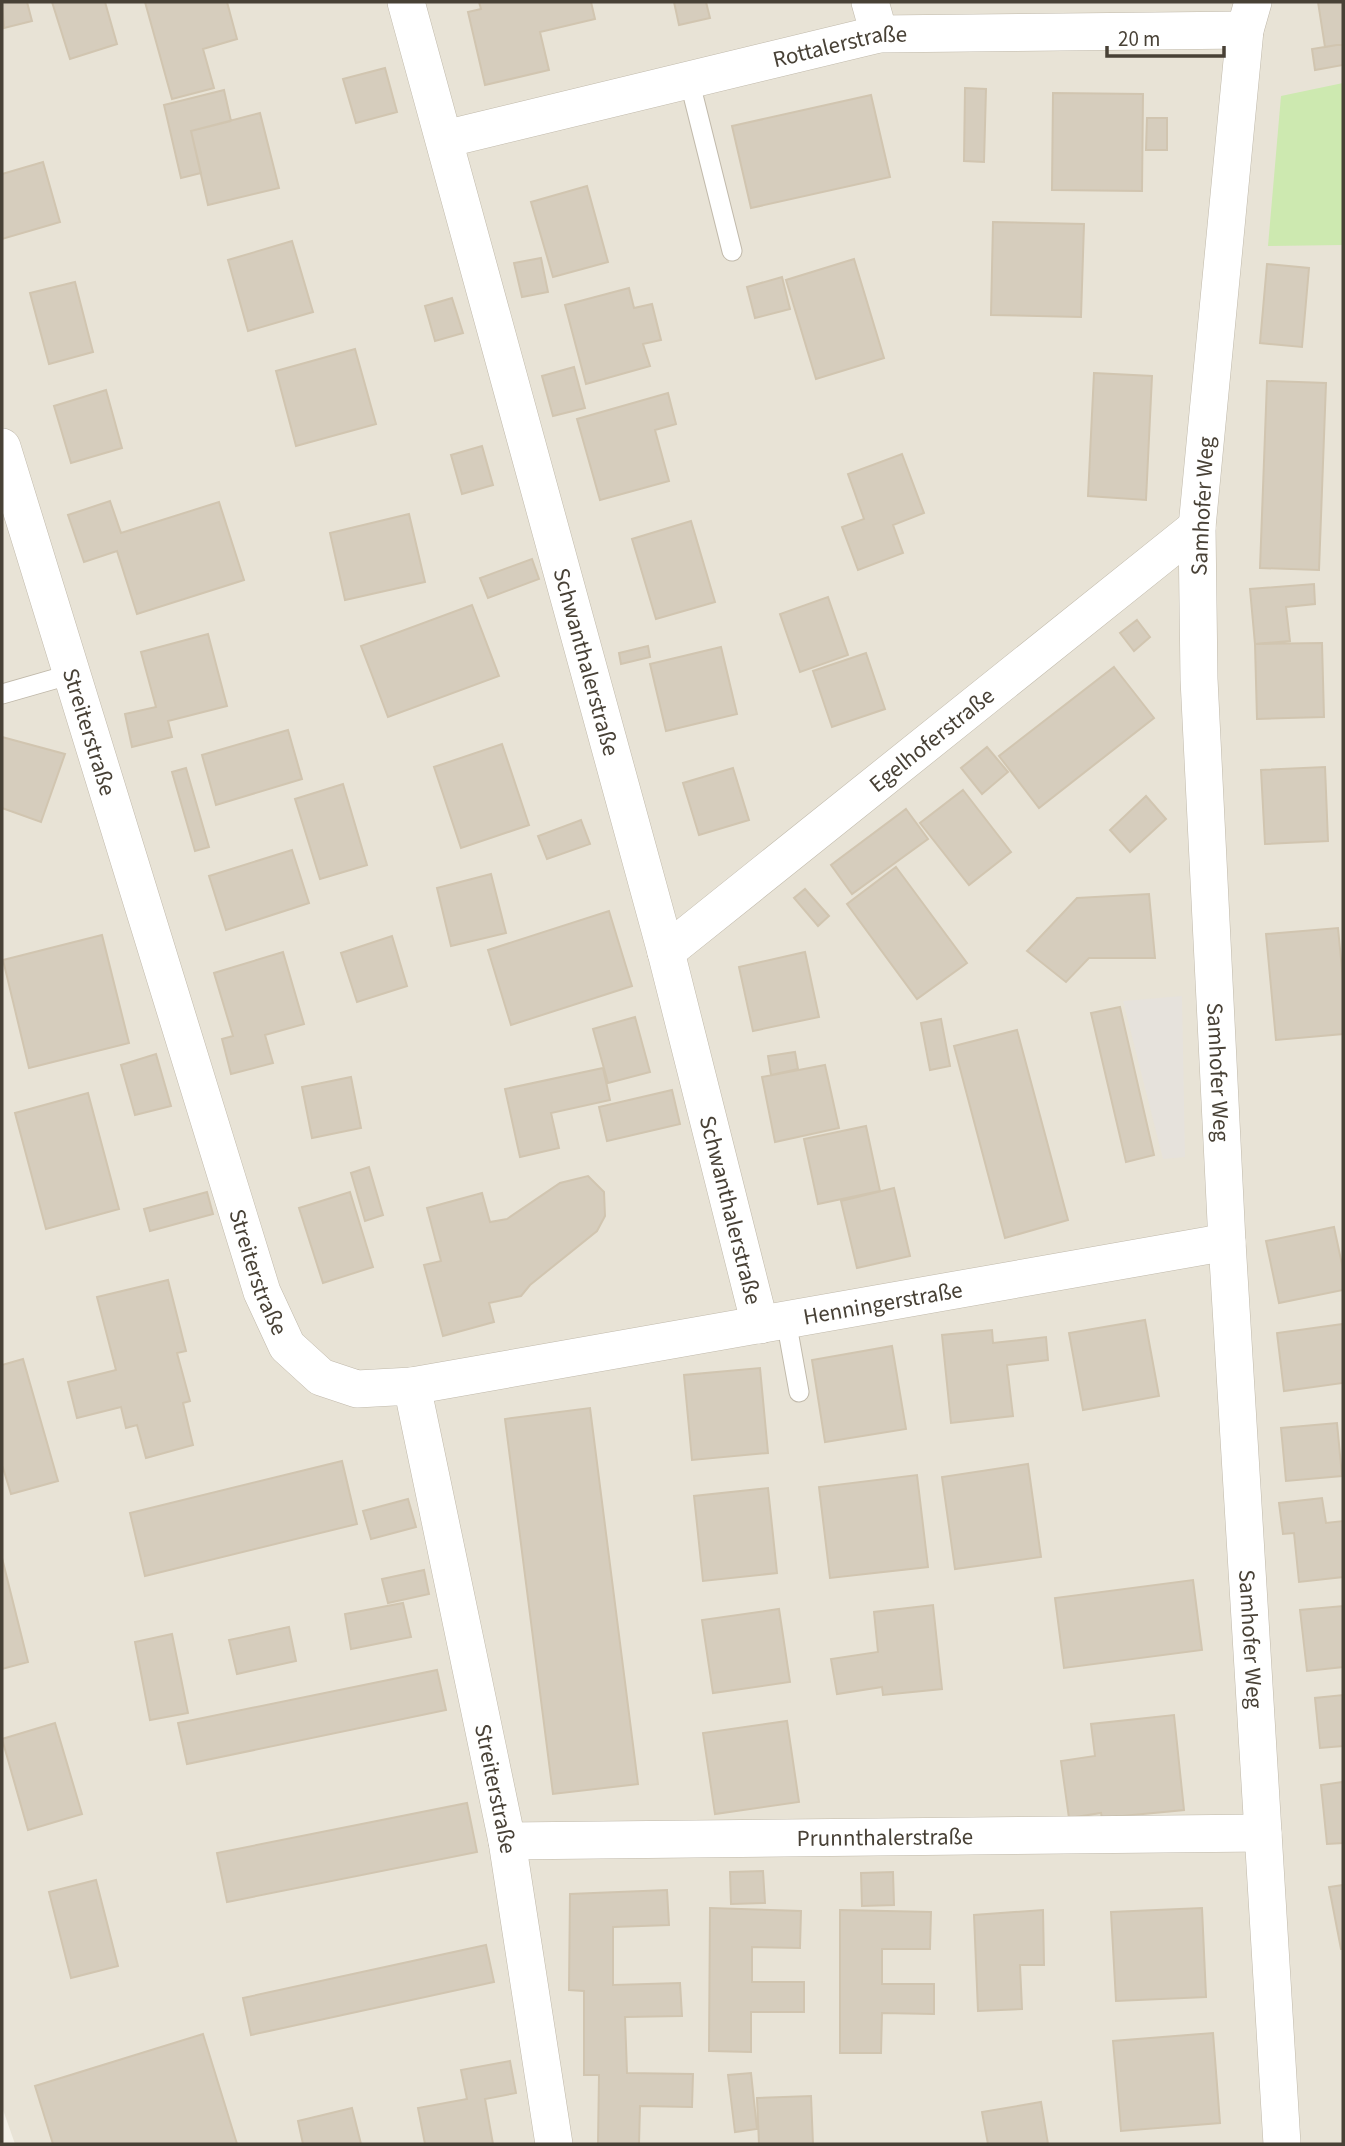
<svg xmlns="http://www.w3.org/2000/svg" width="1345" height="2146" viewBox="0 0 1345 2146" font-family="'Source Sans 3',sans-serif">
<rect width="100%" height="100%" fill="#f4f1e8"/>
<!-- residential -->
<path fill="#e8e3d6" d="M2,2H1343V2144H15L2,2107Z"/>
<!-- industrial -->
<path fill="#e6e2dc" d="M1182,996L1185,1157L1163,1159L1123,1001Z"/>
<!-- green -->
<path fill="#cde9b0" d="M1343,83V245L1268,246L1281,96Z"/>
<!-- building -->
<path fill="#d6cdbd" stroke="#d1c5b0" stroke-width="2" d="M2,2H27L32,21L4,28Z
M52,2H105L117,44L70,59Z
M145,2H227L237,39L203,49L214,88L172,99Z
M479,2H591L595,19L540,32L549,70L485,85L468,12L481,9Z
M674,2H706L710,18L679,25Z
M1318,2H1343V44L1325,47Z
M1343,44V65L1315,70L1312,49Z
M385,68L397,112L356,123L343,79Z
M965,88L986,89L984,162L964,161Z
M224,90L231,121L191,131L201,173L181,178L164,105Z
M1053,93L1143,94L1142,191L1052,190Z
M871,95L890,177L751,208L732,126Z
M260,113L279,188L208,205L191,131Z
M1147,118H1167V150H1146Z
M43,162L60,222L2,239V174Z
M587,186L608,262L553,277L531,202Z
M993,222L1084,224L1081,317L991,315Z
M292,241L313,312L248,331L228,260Z
M541,258L548,292L522,297L514,263Z
M854,259L884,358L816,379L786,280Z
M1267,264L1309,268L1302,347L1260,343Z
M782,277L790,309L755,318L747,287Z
M75,282L93,352L49,364L30,293Z
M629,288L634,308L652,304L661,340L643,344L650,366L586,384L565,305Z
M452,298L463,333L435,341L425,306Z
M355,349L376,424L296,446L276,371Z
M574,367L585,408L553,416L542,376Z
M1094,373L1152,376L1146,500L1088,496Z
M1267,381L1326,383L1319,570L1260,568Z
M106,390L122,448L71,463L54,406Z
M668,393L676,424L655,430L669,481L600,500L577,419Z
M482,446L493,485L462,494L451,455Z
M902,454L924,513L893,525L903,553L858,570L842,527L864,519L848,474Z
M110,501L121,533L219,502L244,580L137,614L117,551L84,562L68,515Z
M409,514L425,582L345,600L330,533Z
M691,521L715,602L656,619L632,539Z
M532,559L539,579L488,598L480,578Z
M1314,584L1315,604L1286,607L1290,641L1255,644L1250,589Z
M828,597L848,655L800,672L780,614Z
M472,605L499,676L388,717L361,646Z
M1137,620L1150,637L1134,651L1120,633Z
M208,634L227,706L168,721L172,737L132,747L125,714L156,707L141,652Z
M1322,643L1324,717L1257,719L1255,644Z
M648,646L650,657L621,664L619,653Z
M721,647L737,714L666,731L650,664Z
M866,653L885,709L832,727L813,671Z
M1114,667L1154,718L1039,808L999,756Z
M288,730L302,779L216,805L202,755Z
M2,737L65,754L41,822L2,808Z
M502,744L529,825L461,848L434,767Z
M987,747L1008,772L982,794L961,768Z
M1325,767L1328,841L1265,844L1261,770Z
M186,768L209,847L195,851L172,772Z
M733,768L749,820L699,835L683,783Z
M343,784L367,865L320,879L295,799Z
M963,790L1011,852L969,885L920,823Z
M1146,796L1166,819L1130,852L1110,830Z
M906,809L928,839L852,894L831,865Z
M581,820L590,844L547,859L538,836Z
M292,850L309,903L226,930L209,876Z
M896,867L967,963L917,999L847,904Z
M491,874L506,933L451,946L437,888Z
M805,889L829,916L818,926L794,898Z
M1149,894L1155,958H1089L1066,982L1027,951L1077,898Z
M609,911L632,986L511,1025L488,950Z
M1338,928L1343,980V1034L1276,1040L1266,934Z
M102,935L129,1043L29,1068L3,960Z
M392,936L407,986L357,1002L341,953Z
M283,952L304,1024L265,1035L273,1063L231,1074L222,1039L233,1036L214,973Z
M805,952L819,1017L753,1031L739,967Z
M1120,1007L1154,1155L1126,1162L1091,1013Z
M635,1017L650,1072L608,1083L593,1029Z
M941,1019L950,1066L930,1070L921,1023Z
M1017,1030L1068,1220L1005,1238L954,1046Z
M795,1052L798,1069L771,1075L768,1056Z
M156,1054L171,1106L135,1115L121,1065Z
M825,1065L839,1128L775,1142L762,1077Z
M603,1068L610,1100L551,1113L559,1148L520,1157L505,1089Z
M351,1077L361,1128L312,1138L302,1087Z
M672,1090L680,1124L607,1141L599,1107Z
M88,1093L119,1209L46,1229L15,1113Z
M866,1126L880,1191L818,1204L804,1139Z
M369,1167L383,1215L365,1221L351,1173Z
M588,1176L604,1192L605,1216L597,1231L530,1285L521,1296L489,1303L494,1322L443,1336L424,1265L441,1261L427,1208L482,1193L490,1222L507,1219L560,1183Z
M894,1188L910,1256L857,1268L841,1201Z
M207,1192L213,1214L150,1231L144,1209Z
M350,1192L373,1267L323,1283L299,1208Z
M1334,1227L1343,1269V1290L1279,1303L1266,1241Z
M168,1280L186,1351L177,1353L190,1401L183,1403L193,1445L146,1458L137,1425L126,1428L121,1407L77,1418L68,1382L116,1370L97,1297Z
M1145,1320L1159,1396L1083,1410L1069,1333Z
M1343,1324V1383L1284,1391L1277,1333Z
M992,1330L993,1343L1046,1337L1048,1360L1007,1365L1013,1416L951,1423L942,1335Z
M892,1346L906,1429L825,1442L812,1360Z
M23,1359L58,1481L11,1494L3,1468L2,1469V1365Z
M760,1368L768,1453L692,1460L684,1375Z
M590,1408L638,1784L553,1794L505,1419Z
M1337,1423L1342,1476L1286,1481L1281,1428Z
M342,1461L357,1524L145,1576L130,1513Z
M1028,1464L1041,1557L955,1569L942,1477Z
M917,1475L928,1567L830,1578L819,1487Z
M768,1488L777,1573L703,1581L694,1496Z
M1322,1498L1326,1523L1343,1521V1577L1299,1582L1294,1533L1283,1534L1279,1503Z
M408,1499L416,1527L371,1539L363,1511Z
M2,1558L28,1662L2,1669Z
M424,1570L429,1594L388,1603L382,1579Z
M1193,1580L1202,1650L1064,1668L1055,1598Z
M403,1603L411,1637L351,1649L345,1614Z
M933,1605L942,1689L883,1695L882,1687L837,1694L831,1659L878,1652L874,1612Z
M1343,1606V1667L1307,1671L1300,1610Z
M779,1609L790,1682L713,1693L702,1620Z
M289,1627L296,1661L237,1674L229,1640Z
M172,1634L188,1713L150,1720L135,1642Z
M437,1670L446,1710L187,1764L178,1723Z
M1343,1695V1746L1320,1748L1315,1698Z
M1174,1715L1184,1810L1102,1818L1101,1813L1069,1818L1061,1761L1095,1756L1091,1724Z
M787,1721L799,1802L715,1814L703,1733Z
M55,1723L82,1814L28,1830L2,1739Z
M1343,1782V1843L1327,1844L1321,1785Z
M467,1803L477,1852L227,1902L217,1853Z
M763,1871L765,1903L731,1904L730,1872Z
M893,1872L894,1905L862,1906L861,1873Z
M96,1880L118,1966L71,1978L49,1892Z
M1343,1885V1949H1341L1329,1887Z
M667,1890L669,1925L613,1927V1985L680,1983L682,2016L625,2017L627,2073L693,2074L692,2107L640,2106L639,2144H598L599,2075H584V1991L569,1990L570,1894Z
M710,1908L801,1911L800,1948L752,1947V1982H804V2012H751V2052L709,2051Z
M1202,1908L1206,1997L1116,2001L1111,1912Z
M840,1910L931,1912L930,1949H882V1984H934V2014L882,2013L881,2053H840Z
M1043,1910L1044,1965H1020L1022,2009L978,2011L974,1915Z
M486,1945L494,1982L251,2035L243,1998Z
M1213,2033L1220,2123L1121,2131L1113,2041Z
M203,2034L237,2144H53L35,2086Z
M510,2061L516,2093L485,2099L493,2144H425L418,2108L467,2099L461,2070Z
M751,2073L757,2129L735,2132L728,2075Z
M811,2096L813,2144H759L757,2098Z
M1041,2102L1048,2144H988L982,2112Z
M352,2108L361,2144H303L298,2121Z"/>
<g fill="none" stroke-linecap="round" stroke-linejoin="round">
<!-- lane casing -->
<g stroke="#c0b9aa" stroke-width="21">
<path id="lane" d="M689,79L732,251
M2,694L72,674
M786,1320L799,1392"/>
</g>
<!-- street casing -->
<g stroke="#c0b9aa" stroke-width="38">
<g id="street">
<path id="s1" d="M406,2L666,952L760,1325"/>
<path d="M870,2L879,34"/>
<path id="s2" d="M1253,2L1245,30L1197,527L1199,679L1227,1242L1282,2144"/>
<path id="s3" d="M445,139L879,34L1245,30"/>
<path id="s4" d="M2,447L262,1292L287,1346L321,1377L357,1389L412,1386L507,1841L554,2144"/>
<path id="s5" d="M666,952L1197,527"/>
<path id="s6" d="M412,1386L1227,1242"/>
<path id="s7" d="M507,1841L1263,1833"/>
</g>
</g>
<!-- lane -->
<use href="#lane" stroke="#fff" stroke-width="19"/>
<!-- street -->
<use href="#street" stroke="#fff" stroke-width="37"/>
</g>
<g text-anchor="middle" stroke-width="7" stroke-linejoin="round" paint-order="stroke">
<!-- street labels -->
<g font-size="23" fill="#484136" stroke="#fff">
<text dy="8" stroke="none"><textPath href="#s3" startOffset="406">Rottalerstraße</textPath></text>
<text transform="translate(1202 506) rotate(-87)" y="8">Samhofer Weg</text>
<text dy="8" stroke="none"><textPath href="#s1" startOffset="684">Schwanthalerstraße</textPath></text>
<text dy="8" stroke="none"><textPath href="#s4" startOffset="298">Streiterstraße</textPath></text>
<text dy="8" stroke="none"><textPath href="#s5" startOffset="340">Egelhoferstraße</textPath></text>
<text dy="8" stroke="none"><textPath href="#s2" startOffset="1074">Samhofer Weg</textPath></text>
<text dy="8" stroke="none"><textPath href="#s1" startOffset="1251">Schwanthalerstraße</textPath></text>
<text dy="8" stroke="none"><textPath href="#s4" startOffset="864">Streiterstraße</textPath></text>
<text dy="8" stroke="none"><textPath href="#s6" startOffset="478">Henningerstraße</textPath></text>
<text dy="8" stroke="none"><textPath href="#s2" startOffset="1642">Samhofer Weg</textPath></text>
<text dy="8" stroke="none"><textPath href="#s4" startOffset="1494">Streiterstraße</textPath></text>
<text dy="8" stroke="none"><textPath href="#s7" startOffset="378">Prunnthalerstraße</textPath></text>
</g>
</g>
<!-- border -->
<rect width="1345" height="2146" fill="none" stroke="#484136" stroke-width="7"/>
<!-- scale -->
<path d="M1107 46v10h117v-10" fill="none" stroke="#484136" stroke-width="3.5"/>
<text x="1118" y="46" font-size="21" fill="#484136" stroke="#ffffff" stroke-width="5" paint-order="stroke">20 m</text>
</svg>
